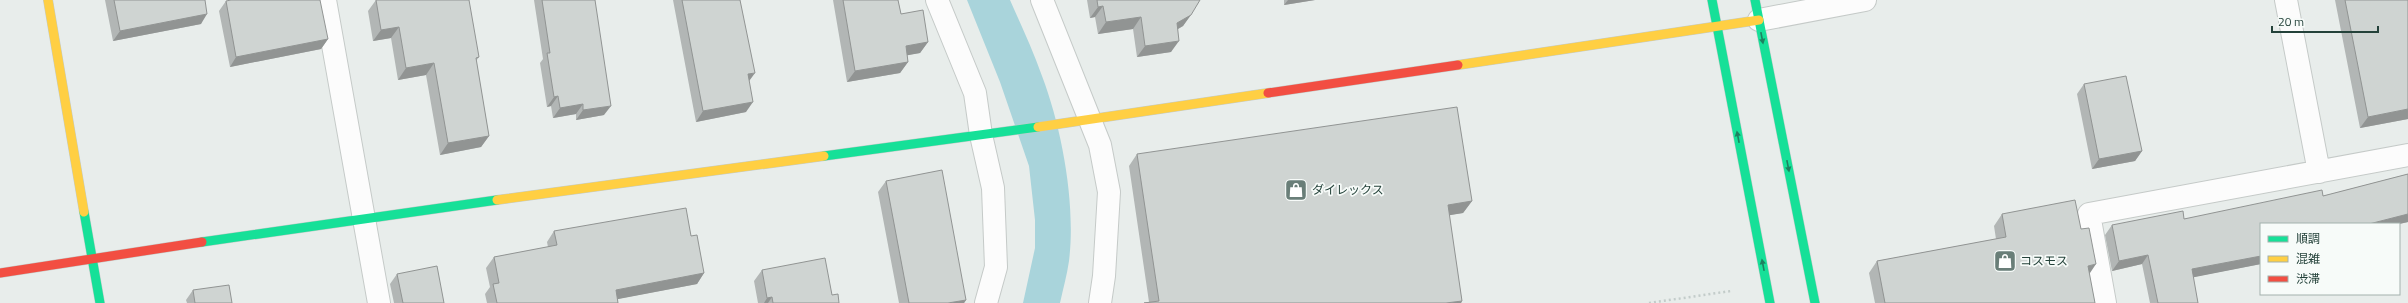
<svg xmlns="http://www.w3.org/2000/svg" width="2408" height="303" viewBox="0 0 2408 303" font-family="'Titillium Web','Noto Sans JP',sans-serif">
<rect width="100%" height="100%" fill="#e8edeb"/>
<!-- water -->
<path fill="#a9d4db" d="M967,0H1010C1021,25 1033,50 1042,76C1062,129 1076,204 1069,261C1067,275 1063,289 1060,303H1023L1035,248V220L1029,166L1000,82Z"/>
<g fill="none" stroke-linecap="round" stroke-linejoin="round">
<!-- street casing -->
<g stroke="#c5cac8" stroke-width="24">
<path id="street" d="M325,0L379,303
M937,0L975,93L981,135L993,188L996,267L986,303
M1042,0L1100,145L1109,192L1104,276L1100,303
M2286,0L2319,172
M1759,20L1865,0
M2105,303L2089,214L2408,155"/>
</g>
<!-- fast casing -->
<g stroke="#c3cbc8" stroke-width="10">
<path id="fast" d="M1712,0L1770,303
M1755,0L1815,303
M824,156L1038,127
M84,212L100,303
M202,242L497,200"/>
</g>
<!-- slow casing -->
<g stroke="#c3cbc8" stroke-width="10">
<path id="slow" d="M48,0L84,212
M1458,65L1759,20
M1038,127L1268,93
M497,200L824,156"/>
</g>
<!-- jam casing -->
<g stroke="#c3cbc8" stroke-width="10">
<path id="jam" d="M1268,93L1458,65
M0,273L202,242"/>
</g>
<!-- path -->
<path stroke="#c3ccca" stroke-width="2.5" stroke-dasharray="2 3" stroke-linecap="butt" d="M1649,303L1731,291"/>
<!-- street -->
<use href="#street" stroke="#fcfcfc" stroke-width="22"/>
<!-- fast -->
<use href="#fast" stroke="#16e098" stroke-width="9"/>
<!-- slow -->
<use href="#slow" stroke="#ffcf43" stroke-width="9"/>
<!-- jam -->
<use href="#jam" stroke="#f24e42" stroke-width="9"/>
</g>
<!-- wall -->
<path fill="#b2b6b5" d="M105,0H205L201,24L113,41Z
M376,0L479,57L476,61L489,136L481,147L440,155L426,75L398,80L391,38L373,41L368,11Z
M534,0H595L604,115L576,120V114L553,118L551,106L547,107L540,63L543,59Z
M673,0H740L749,82L746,112L696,122Z
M833,0H898L901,14L928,42L920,53L907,55L908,62L900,73L847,82Z
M1087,0H1200L1183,26L1178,29L1171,52L1137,57L1133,29L1098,34L1095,17L1090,18Z
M1284,0H1315L1284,5Z
M2335,0H2408V119L2360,128Z
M226,1L328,39L321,49L230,67L219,11Z
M2084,84L2142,151L2135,161L2092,169L2077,94Z
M1137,154L1472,201L1463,213L1449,215L1462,301L1461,303H1144L1149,302L1129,166Z
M2408,174V222L2399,224H2261V264L2193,277L2198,303H2150L2142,264L2112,271L2105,235L2112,225L2184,219L2323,196Z
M886,181L966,300L964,303H899L878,192Z
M2002,214L2089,274L2095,303H1875L1869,273L1877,261L1996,239L1994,226Z
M554,231L691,236L704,273L697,284L617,299L618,303H487L485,294L490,287L486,268L494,257L548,247L547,242Z
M762,270L832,295L839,303H758L754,281Z
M397,274L444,303H394L390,284Z
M193,290L232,303H187L186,300Z"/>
<!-- shaded-wall -->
<path fill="#919493" d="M1288,0H1315L1284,5Z
M1103,6L1095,17L1090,18L1098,7Z
M207,14L201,24L113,41L120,31Z
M1191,15L1183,26L1169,34L1177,23Z
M1141,17L1133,29L1098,34L1106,22Z
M399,27L391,38L373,41L381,30Z
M328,39L321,49L230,67L236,57Z
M1179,41L1171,52L1137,57L1145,46Z
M928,42L920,53L898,57L906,46Z
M908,62L900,73L847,82L855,71Z
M434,63L426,75L398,80L406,68Z
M755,73L747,84L748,74Z
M558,96L551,106L547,107L554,97Z
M753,102L746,112L696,122L703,111Z
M583,104L576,114L553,118L560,108Z
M611,106L604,115L576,120L583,110Z
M2408,109V119L2360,128L2368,117Z
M489,136L481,147L440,155L448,143Z
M2142,151L2135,161L2092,169L2099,159Z
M1472,201L1463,213L1439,217L1448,205Z
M2408,214V222L2399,224H2369Z
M2148,255L2142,264L2112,271L2119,261Z
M2261,256V264L2185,279L2192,269Z
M2096,264L2088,276V266Z
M704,273L697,284L608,301L616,290Z
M772,297L768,303H764L767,298Z
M966,300L964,303H948Z
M1462,301L1461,303H1446Z"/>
<!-- building -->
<path fill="#cfd4d2" stroke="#919493" d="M114,0H205L207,14L120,31Z
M231,0H320L328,39L236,57L226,1Z
M376,0H469L479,57L476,58L489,136L448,143L434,63L406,68L399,27L381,30Z
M542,0H595L611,106L583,110V104L560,108L558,96L554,97L547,53H550Z
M682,0H740L755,73L748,74L753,102L703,111Z
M843,0H898L901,14L923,10L928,42L906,46L908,62L855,71Z
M1097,0H1200L1191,15L1177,23L1179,41L1145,46L1141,17L1106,22L1103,6L1098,7Z
M2345,0H2408V109L2368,117Z
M2126,76L2142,151L2099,159L2084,84Z
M1457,107L1472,201L1448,205L1462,301L1446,303H1144L1159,301L1137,154Z
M942,170L966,300L948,303H909L886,181Z
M2408,174V214L2369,224H2261V256L2192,269L2198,303H2158L2148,255L2119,261L2112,225L2183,211L2184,219L2322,190L2323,196Z
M2075,200L2081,229L2089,228L2096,264L2088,266L2095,303H1885L1877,261L2006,237L2002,214Z
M686,208L691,236L697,235L704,273L616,290L618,303H497L493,284L499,283L494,257L557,245L554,231Z
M825,258L832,295L838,294L839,303H773L772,297L767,298L762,270Z
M437,266L444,303H403L397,274Z
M229,285L232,303H195L193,290Z"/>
<!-- one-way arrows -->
<defs><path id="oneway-solid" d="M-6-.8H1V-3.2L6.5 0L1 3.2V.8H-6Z"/></defs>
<g fill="#1e8160">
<use href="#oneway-solid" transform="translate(1762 38) rotate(79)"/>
<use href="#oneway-solid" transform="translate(1738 137) rotate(-101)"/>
<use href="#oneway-solid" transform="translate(1788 166) rotate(79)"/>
<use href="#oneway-solid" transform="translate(1763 265) rotate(-101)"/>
</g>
<!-- icons -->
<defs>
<g id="shop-square" transform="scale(1.15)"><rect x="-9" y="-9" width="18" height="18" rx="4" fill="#697e78" stroke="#f7fbf9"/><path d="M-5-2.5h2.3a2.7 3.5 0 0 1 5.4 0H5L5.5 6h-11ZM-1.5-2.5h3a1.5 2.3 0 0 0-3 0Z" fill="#fff"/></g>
</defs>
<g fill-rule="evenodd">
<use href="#shop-square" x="1296" y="190"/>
<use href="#shop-square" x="2005" y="261"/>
</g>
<g text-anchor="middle" stroke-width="3.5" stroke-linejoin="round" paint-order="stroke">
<!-- poi labels -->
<g font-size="12" fill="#24423a" stroke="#f7fbf9" text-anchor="start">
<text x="1312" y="194">ダイレックス</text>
<text x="2020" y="265">コスモス</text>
</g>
</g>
<!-- legend -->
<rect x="2260" y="223" width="140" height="72" fill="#f7fbf9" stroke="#a3b1ad"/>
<rect x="2268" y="236" width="20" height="6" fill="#16e098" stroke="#a3b1ad"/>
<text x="2296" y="243" font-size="12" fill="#24423a">順調</text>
<rect x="2268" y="256" width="20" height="6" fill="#ffcf43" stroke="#a3b1ad"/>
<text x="2296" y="263" font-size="12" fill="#24423a">混雑</text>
<rect x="2268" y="276" width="20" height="6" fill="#f24e42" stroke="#a3b1ad"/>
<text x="2296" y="283" font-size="12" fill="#24423a">渋滞</text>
<!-- scale -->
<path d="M2272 26v6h106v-6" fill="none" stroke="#24423a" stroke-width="2"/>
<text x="2278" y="26" font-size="12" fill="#24423a" stroke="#f7fbf9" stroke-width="3" paint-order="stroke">20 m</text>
</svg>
